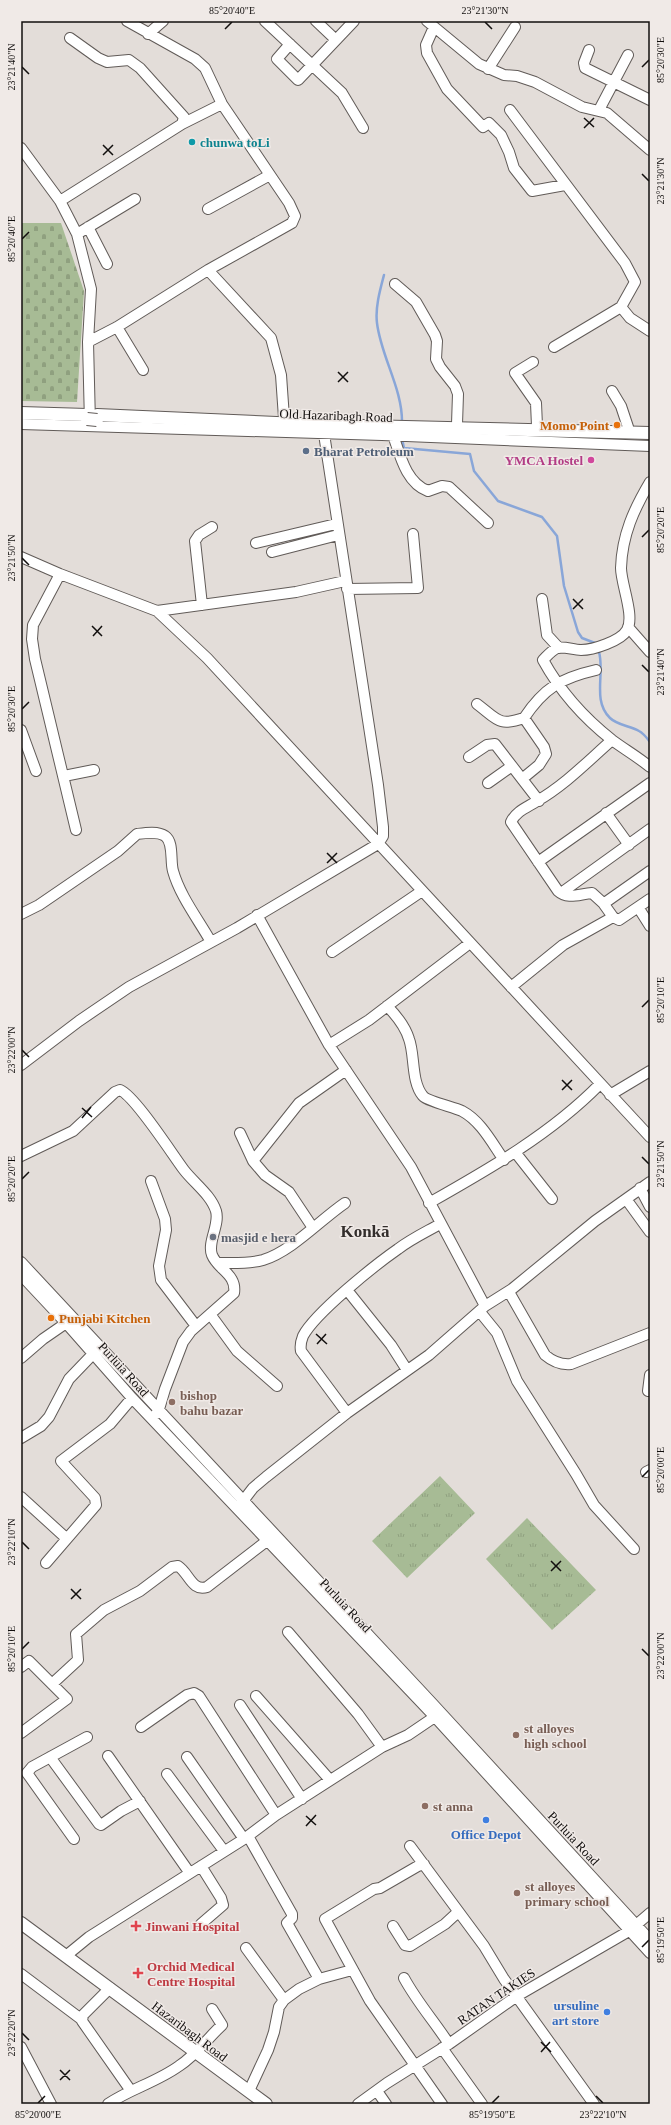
<svg xmlns="http://www.w3.org/2000/svg" width="671" height="2125" viewBox="0 0 671 2125" font-family="'Times New Roman',serif">
<defs>
<pattern id="grass-tufts" width="24" height="20" patternUnits="userSpaceOnUse"><rect width="24" height="20" fill="#a7bb95"/><path d="M3 7l-1-3M5 7V3M7 7l1-3M15 17l-1-3M17 17v-4M19 17l1-3" fill="none" stroke="#8fa07f"/></pattern>
<pattern id="cemetery-stones" width="16" height="16" patternUnits="userSpaceOnUse"><rect width="16" height="16" fill="#a7bb95"/><path d="M2 7V4a2 2 0 0 1 4 0v3zM10 15v-3a2 2 0 0 1 4 0v3z" fill="#8fa07f"/></pattern>
</defs>
<rect width="100%" height="100%" fill="#e3ddd9"/>
<!-- grass -->
<path fill="url(#grass-tufts)" d="M440,1476L475,1513L407,1578L372,1541Z
M527,1518L596,1590L552,1630L486,1559Z"/>
<!-- cemetery -->
<path fill="url(#cemetery-stones)" d="M21,223H61L84,291L77,402L21,401Z"/>
<g fill="none" stroke-linecap="round" stroke-linejoin="round">
<!-- stream -->
<path stroke="#89a6d8" stroke-width="2.5" d="M384,275C380,290 375,308 377,323C381,357 403,389 402,424
M402,439L404,448L470,454L474,471L498,501L542,517L557,536L564,586L578,632L582,638L595,643
M599,652C605,673 592,701 610,718C617,725 630,726 639,731C643,733 647,738 650,742"/>
<!-- minor casing -->
<g stroke="#615b58" stroke-width="12">
<path id="minor" d="M265,21L342,93L363,128
M316,21L336,40
M427,21L479,64L504,75L517,76L535,82L582,107L607,113L650,150
M434,27L426,45L427,53L447,89L483,127L489,123L501,135L509,152L514,168L532,191L565,185
M148,34L163,21
M290,44L277,59L298,80L354,21
M589,50L584,63L585,68L650,100
M488,69L515,27
M510,110L625,263L635,282L621,307L554,347
M599,110L628,55
M182,124L222,104
M21,148L60,201L77,234L91,289L88,342L90,423
M60,201L182,124L184,117L140,68L129,60L107,62L98,58L70,38
M208,209L270,175
M88,227L107,264
M77,234L135,199
M208,270L271,338L281,375L284,418
M395,284L416,302L435,335L437,341L436,359L440,367L455,386L458,394L457,424
M621,307L630,318L650,331
M117,327L143,370
M88,342L117,327L208,270L292,223L295,216L289,203L222,104L205,68L195,59L127,21
M533,362L515,373L536,403L537,426
M612,391L621,406L628,427
M21,424L382,435L650,446
M393,435C400,455 406,483 428,491L442,486L449,487L488,523
M650,482C634,509 622,535 621,568C621,584 635,616 627,630C621,641 593,650 581,650C573,650 564,646 557,648C551,651 548,655 543,660C560,691 584,718 612,740C624,749 638,757 650,767
M256,543L336,524
M272,552L338,535
M21,557L60,574L157,611L207,658L650,1137
M60,574L33,625L32,639L35,659L76,830
M347,589L418,588L413,534
M542,599L547,635L559,648
M202,605L195,541L199,535L212,527
M157,611L296,592L345,581
M628,627L650,652
M477,704C497,719 498,727 524,718
M21,730L36,771
M612,740C588,761 565,785 537,801C528,807 516,811 511,822L558,891C568,900 579,894 592,893L603,903L606,902L650,871
M469,757L487,745L495,744L539,801
M64,776L94,770
M522,779L539,765L546,754L544,747L524,718C544,688 561,678 596,670
M488,783L512,766
M606,813L629,845
M538,862L650,783
M561,893L650,829
M603,903L613,917L619,920L650,899
M638,907L650,926
M21,914L39,905L118,851L137,834C145,833 158,831 165,836C174,842 170,861 173,871C180,896 198,919 211,942
M257,915L329,1045
M470,943L369,1020L329,1045L411,1167L485,1306
M332,952L422,891
M511,987L563,945L613,917
M387,1006C397,1016 405,1026 409,1039C415,1055 411,1082 423,1096C427,1101 453,1107 462,1111C481,1121 492,1143 504,1160
M21,1065L79,1021L129,987L237,928L378,844L383,836V827L378,785L324,434
M610,1095L650,1071
M240,1133L253,1161L265,1175L289,1192L313,1228
M515,1152L552,1199
M21,1156L73,1131L115,1092L120,1090C135,1096 172,1154 184,1170C194,1183 211,1195 216,1211C220,1225 207,1242 212,1255C218,1270 237,1274 234,1293L191,1331L183,1342L165,1389L159,1409L156,1414
M253,1161L299,1103L346,1070
M151,1181L165,1219L166,1230L159,1266L161,1280L196,1326
M640,1188L650,1207
M626,1199L650,1232
M429,1203C489,1169 551,1134 600,1084
M21,1262L432,1703L650,1940
M219,1263C233,1263 249,1264 263,1260C292,1251 320,1220 345,1203
M21,1275L66,1323L132,1398L435,1717L650,1953
M347,1290L391,1345L407,1370
M509,1292L545,1355C552,1361 561,1365 571,1364L650,1333
M480,1312L497,1333L517,1381L576,1474L594,1505L634,1549
M210,1314L237,1351L277,1386
M21,1358L43,1339L72,1319
M648,1391L650,1375
M347,1413L301,1351C300,1346 301,1341 303,1336C315,1313 375,1265 398,1249C411,1239 426,1232 440,1224
M21,1438L41,1426L49,1417L69,1379L93,1354
M646,1472L650,1470
M21,1497L66,1538
M240,1505L253,1488L266,1477L347,1413L429,1355L485,1306L512,1289L595,1221L650,1182
M46,1563L96,1505L95,1498L61,1461L110,1424L132,1398
M288,1632L358,1714L382,1747
M21,1667L29,1661L67,1699L21,1733
M52,1684L78,1660L76,1634L104,1610L140,1591L172,1567L178,1566C189,1573 192,1592 207,1587L268,1540
M256,1696L330,1780
M240,1705L302,1799
M141,1727L187,1695L194,1693L199,1696L276,1815
M108,1756L189,1872
M50,1757L99,1824L101,1825L121,1811L140,1801
M187,1757L244,1839
M167,1774L224,1851
M248,1836L292,1914V1918L287,1923L319,1979
M74,1839L27,1773L32,1767L87,1737
M410,1846L484,1946L504,1979L594,2104
M424,1864L418,1866L380,1888L374,1889L325,1919L370,2001L442,2104
M201,1924L223,1905L221,1898L201,1866
M393,1926L405,1945L410,1946L445,1924L458,1912
M246,1948L284,2000
M67,1955L89,1937L244,1839L276,1815L382,1747L408,1735L439,1714
M21,1974L81,2019
M404,1978C417,2002 434,2021 449,2044
M110,1988L83,2015L82,2021L131,2091
M21,2047L51,2104
M442,2048L482,2104
M249,2091L268,2050L274,2032L279,2007L284,2000L299,1989L319,1979L352,1970
M377,2091L386,2104
M108,2104C130,2089 157,2082 179,2066C196,2055 207,2039 222,2025L212,2009
M358,2104L387,2083L449,2044L517,1996L629,1931L650,1913"/>
</g>
<!-- major casing -->
<g stroke="#615b58" stroke-width="14">
<path id="major" d="M21,413L87,415
M97,415L322,425L650,433
M21,1923L266,2104"/>
</g>
<!-- minor -->
<use href="#minor" stroke="#fff" stroke-width="10"/>
<!-- major -->
<use href="#major" stroke="#fff" stroke-width="12"/>
<!-- major-bridge casing -->
<g stroke="#615b58" stroke-width="14" stroke-linecap="butt">
<path id="major-bridge" d="M87,419L97,420"/>
</g>
<!-- major-bridge -->
<use href="#major-bridge" stroke="#fff" stroke-width="12"/>
</g>
<!-- ticks -->
<path fill="none" stroke="#120f0e" stroke-width="1.5" d="M485,22L492,29M225,29L232,22M22,67L29,74M642,67L649,60M584,118L594,127M584,128L594,118M103,145L113,155M103,155L113,145M642,174L649,181M22,239L29,232M338,372L348,382M338,382L348,372M642,537L649,530M22,558L29,565M573,599L583,609M573,609L583,599M92,626L102,636M93,636L102,626M642,665L649,672M22,709L29,702M327,853L337,863M327,863L337,853M642,1007L649,1000M22,1050L29,1057M562,1080L572,1090M562,1090L572,1080M82,1108L92,1117M82,1118L91,1107M642,1157L649,1164M22,1179L29,1172M316,1334L327,1344M317,1344L326,1334M642,1477L649,1470M22,1542L29,1549M551,1561L561,1571M551,1571L561,1561M71,1589L81,1599M71,1599L81,1589M22,1649L29,1642M642,1649L649,1656M306,1816L316,1825M306,1826L316,1815M642,1947L649,1940M22,2033L29,2040M541,2042L551,2052M541,2052L550,2042M60,2070L70,2080M60,2080L70,2070M596,2096L603,2103M38,2103L45,2096M492,2103L499,2096"/>
<!-- markers -->
<circle fill="#0f9aa8" stroke="#f0eae7" stroke-width="1.5" cx="192" cy="142" r="4"/>
<g fill="#e8710a" stroke="#f0eae7" stroke-width="1.5">
<circle cx="617" cy="425" r="4"/>
<circle cx="51" cy="1318" r="4"/>
</g>
<circle fill="#5c6f8a" stroke="#f0eae7" stroke-width="1.5" cx="306" cy="451" r="4"/>
<circle fill="#d1479c" stroke="#f0eae7" stroke-width="1.5" cx="591" cy="460" r="4"/>
<circle fill="#6b7280" stroke="#f0eae7" stroke-width="1.5" cx="213" cy="1237" r="4"/>
<g fill="#8d6e63" stroke="#f0eae7" stroke-width="1.5">
<circle cx="172" cy="1402" r="4"/>
<circle cx="516" cy="1735" r="4"/>
<circle cx="425" cy="1806" r="4"/>
<circle cx="517" cy="1893" r="4"/>
</g>
<g fill="#3f7fe0" stroke="#f0eae7" stroke-width="1.5">
<circle cx="486" cy="1820" r="4"/>
<circle cx="607" cy="2012" r="4"/>
</g>
<g fill="#e0444e" stroke="#f0eae7" stroke-width="1.5">
<path d="M134 1920h4v4h4v4h-4v4h-4v-4h-4v-4h4z"/>
<path d="M136 1967h4v4h4v4h-4v4h-4v-4h-4v-4h4z"/>
</g>
<g text-anchor="middle" stroke-width="3" stroke-linejoin="round" paint-order="stroke">
<!-- culture labels -->
<g font-size="13" font-weight="bold" fill="#0d838f" stroke="#f0eae7" text-anchor="start">
<text x="200" y="147">chunwa toLi</text>
</g>
<!-- street labels -->
<g font-size="13" fill="#120f0e" stroke="#f0eae7">
<text transform="translate(336 415) rotate(2)" y="5">Old Hazaribagh Road</text>
<text transform="translate(124 1369) rotate(48)" y="5">Purluia Road</text>
<text transform="translate(346 1605) rotate(47)" y="5">Purluia Road</text>
<text transform="translate(574 1838) rotate(47)" y="5">Purluia Road</text>
<text transform="translate(496 1996) rotate(-34)" y="5">RATAN TAKIES</text>
<text transform="translate(190 2031) rotate(37)" y="5">Hazaribagh Road</text>
</g>
<!-- food labels -->
<g font-size="13" font-weight="bold" fill="#c56008" stroke="#f0eae7" text-anchor="end">
<text x="609" y="430">Momo Point</text>
<text x="59" y="1323" text-anchor="start">Punjabi Kitchen</text>
</g>
<!-- service labels -->
<g font-size="13" font-weight="bold" fill="#4e5e75" stroke="#f0eae7" text-anchor="start">
<text x="314" y="456">Bharat Petroleum</text>
</g>
<!-- hotel labels -->
<g font-size="13" font-weight="bold" fill="#b23c85" stroke="#f0eae7" text-anchor="end">
<text x="583" y="465">YMCA Hostel</text>
</g>
<!-- worship labels -->
<g font-size="13" font-weight="bold" fill="#5b616d" stroke="#f0eae7" text-anchor="start">
<text x="221" y="1242">masjid e hera</text>
</g>
<!-- education labels -->
<g font-size="13" font-weight="bold" fill="#785e54" stroke="#f0eae7" text-anchor="start">
<text x="180" y="1400">bishop<tspan x="180" dy="15">bahu bazar</tspan></text>
<text x="524" y="1733">st alloyes<tspan x="524" dy="15">high school</tspan></text>
<text x="433" y="1811">st anna</text>
<text x="525" y="1891">st alloyes<tspan x="525" dy="15">primary school</tspan></text>
</g>
<!-- shop labels -->
<g font-size="13" font-weight="bold" fill="#366cbe" stroke="#f0eae7">
<text x="486" y="1839">Office Depot</text>
<text x="599" y="2010" text-anchor="end">ursuline<tspan x="599" dy="15">art store</tspan></text>
</g>
<!-- health labels -->
<g font-size="13" font-weight="bold" fill="#be3a42" stroke="#f0eae7" text-anchor="start">
<text x="145" y="1931">Jinwani Hospital</text>
<text x="147" y="1971">Orchid Medical<tspan x="147" dy="15">Centre Hospital</tspan></text>
</g>
<!-- district labels -->
<g font-size="17" font-weight="bold" fill="#332e2c" stroke="#f0eae7">
<text x="365" y="1237">Konkā</text>
</g>
</g>
<!-- border -->
<rect width="671" height="2125" fill="none" stroke="#f0eae7" stroke-width="44"/>
<rect x="22" y="22" width="627" height="2081" fill="none" stroke="#120f0e" stroke-width="1.5"/>
<g font-size="10" text-anchor="middle" fill="#120f0e">
<text x="232" y="14">85°20'40"E</text>
<text x="485" y="14">23°21'30"N</text>
<text transform="translate(660 60) rotate(-90)" y="4">85°20'30"E</text>
<text transform="translate(11 67) rotate(-90)" y="4">23°21'40"N</text>
<text transform="translate(660 181) rotate(-90)" y="4">23°21'30"N</text>
<text transform="translate(11 239) rotate(-90)" y="4">85°20'40"E</text>
<text transform="translate(660 530) rotate(-90)" y="4">85°20'20"E</text>
<text transform="translate(11 558) rotate(-90)" y="4">23°21'50"N</text>
<text transform="translate(660 672) rotate(-90)" y="4">23°21'40"N</text>
<text transform="translate(11 709) rotate(-90)" y="4">85°20'30"E</text>
<text transform="translate(660 1000) rotate(-90)" y="4">85°20'10"E</text>
<text transform="translate(11 1050) rotate(-90)" y="4">23°22'00"N</text>
<text transform="translate(660 1164) rotate(-90)" y="4">23°21'50"N</text>
<text transform="translate(11 1179) rotate(-90)" y="4">85°20'20"E</text>
<text transform="translate(660 1470) rotate(-90)" y="4">85°20'00"E</text>
<text transform="translate(11 1542) rotate(-90)" y="4">23°22'10"N</text>
<text transform="translate(11 1649) rotate(-90)" y="4">85°20'10"E</text>
<text transform="translate(660 1656) rotate(-90)" y="4">23°22'00"N</text>
<text transform="translate(660 1940) rotate(-90)" y="4">85°19'50"E</text>
<text transform="translate(11 2033) rotate(-90)" y="4">23°22'20"N</text>
<text x="38" y="2118">85°20'00"E</text>
<text x="492" y="2118">85°19'50"E</text>
<text x="603" y="2118">23°22'10"N</text>
</g>
</svg>
